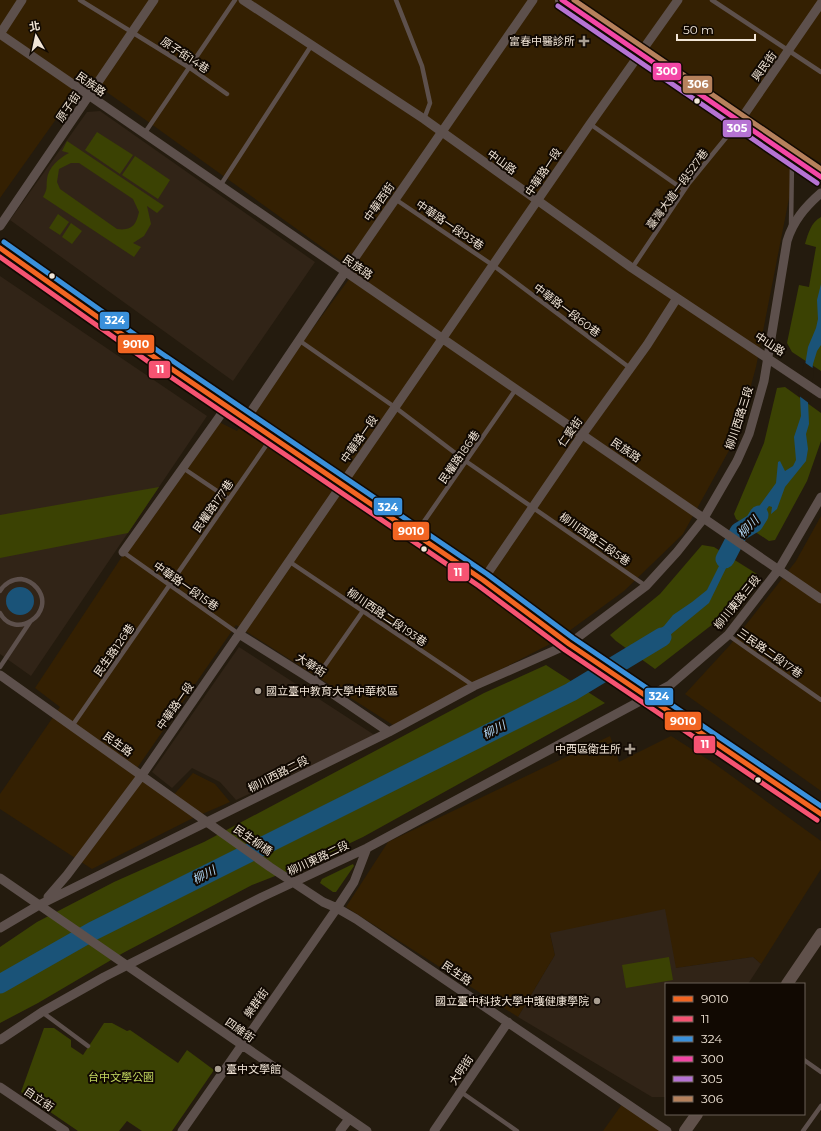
<svg xmlns="http://www.w3.org/2000/svg" width="821" height="1131" viewBox="0 0 821 1131" font-family="Montserrat,'Noto Sans TC',sans-serif">
<rect width="100%" height="100%" fill="#241b0e"/>
<!-- built -->
<path fill="#342002" d="M0,0H821V163L794,147L792,183L756,367L737,436L683,534L624,591L554,642L393,725L236,625L133,774L170,799L193,773L215,784L230,802L193,818L92,869L0,809V794L60,707L35,688L213,419L237,431L355,271L86,77L0,198Z
M821,516V791L685,694L730,645L796,561Z
M610,736L619,762L671,736L715,764L821,841V869L761,964L753,957L676,968L550,934L555,955L518,1017L346,907L388,842Z
M625,1100L662,1131H603Z"/>
<!-- education -->
<path fill="#312417" d="M100,111L315,262L233,381L10,220L87,112Z
M0,276L207,416L31,676L0,654Z
M239,647L376,736L236,800L220,782L192,768L172,788L152,772Z
M665,909L676,968L753,957L761,964L748,984H666V1097H652L518,1017L555,955L550,933Z"/>
<!-- green -->
<path fill="#3b4203" fill-rule="evenodd" d="M97,132L133,155L120,174L85,150Z
M67,141L164,206L157,213L147,206L151,224L144,236L133,243L141,247L134,257L43,197C48,188 46,188 47,179C48,168 59,158 69,153L62,151ZM71,163H79L133,199L139,212C136,225 132,231 117,229L60,189L57,182L59,169Z
M135,156L170,180L158,199L122,175Z
M58,214L69,222L60,235L49,228Z
M821,217V371L792,352L787,343L799,285L809,287L816,247L805,244C808,234 811,222 821,217Z
M71,223L82,231L72,244L62,237Z
M785,387L821,413V441L807,481L775,540L769,541L736,519L734,514L764,443L777,388Z
M159,487L128,533L0,558V515Z
M702,545L714,547L757,574L713,624L655,669L616,641L610,635L660,594Z
M546,665L605,703L363,837L306,864L252,885L123,953L38,1003L0,1023V947L37,922L114,882L204,842L484,693Z
M353,864L354,866L336,892H333L320,883L322,879Z
M669,957L673,980L626,988L622,965Z
M104,1023H112L127,1031L130,1030L178,1063L187,1050L214,1070L172,1131H142L127,1121L119,1131H78L21,1092L44,1028H54L71,1040V1047L83,1055Z"/>
<!-- water -->
<path fill="#1a5378" d="M821,284V345L817,351L813,364L808,401L809,424L806,434L808,449L806,461L785,487L777,509L771,514L772,507L769,506L730,560L709,603L647,654L630,645L640,643L664,626L673,615L692,602L707,590L726,552L776,483L778,462L780,461L785,471L793,466L796,460L794,437L801,416L800,396L808,347L816,328L818,319L817,300Z
M6 601a14 14 0 1 1 28 0a14 14 0 1 1-28 0Z"/>
<!-- pier -->
<path fill="#241b0e" d="M804,362L814,369L810,404L798,395Z
M743,525L753,532L735,558L724,551Z"/>
<g fill="none" stroke-linecap="round" stroke-linejoin="round">
<!-- river -->
<path stroke="#1a5378" stroke-width="19" d="M725,559L739,532L754,523L759,515
M0,984L93,931L571,692L662,637"/>
<!-- lane -->
<path stroke="#5d504c" stroke-width="4.5" d="M80,0L190,68L227,94
M396,0L422,66L430,103L424,119
M712,0L821,72
M590,124L684,190
M144,134L235,0
M220,186L311,46
M395,199L494,266L630,368
M791,227L792,160
M632,268L689,183L738,123
M300,341L396,408L467,462L646,586
M183,468L229,499
M416,533L516,389
M123,552L239,634
M290,562L474,686
M0,591C4,584 12,579 21,579C27,580 33,583 37,588C57,613 15,641 0,613
M728,635L821,700
M0,667L30,622
M314,681L363,611
M72,726L272,437
M42,1012L88,1046
M804,1060L821,1072
M461,1092L517,1131
M803,1131L821,1106"/>
<!-- street -->
<path stroke="#5d504c" stroke-width="9" d="M243,0L424,119L632,268L821,394
M0,34L821,599
M0,34L22,0
M739,122L821,3
M0,226L154,0
M246,419L345,272L533,0
M123,552L227,406
M483,580L582,435L647,345L677,298
M239,634L314,681L389,732
M0,675L270,867L323,902L337,908L356,919L667,1131
M0,878L367,1131
M48,897L67,875L142,775L590,124L678,0
M0,928L39,905L389,732L474,686L569,644L646,586L677,552L704,518L737,461L749,434L764,381L787,241C793,221 805,207 821,193
M0,1040L42,1012L104,977L262,897L367,848L670,685L728,635L779,569L821,497
M0,1087L65,1131
M182,1131L337,908L354,882L367,848
M340,1131L349,1119
M434,1131L508,1022"/>
<!-- secondary -->
<path stroke="#60514b" stroke-width="12" d="M0,248L157,359L483,580L569,644L821,814
M787,984L821,934
M685,1131L697,1114"/>
<!-- primary -->
<path stroke="#695852" stroke-width="14" d="M562,0L821,177"/>
<!-- bus-1 casing -->
<g stroke="#110902" stroke-width="8">
<path id="bus-1" d="M0,248L157,359L483,580L569,644L821,814"/>
</g>
<!-- bus-2 casing -->
<g stroke="#110902" stroke-width="8">
<path id="bus-2" d="M0,257L153,365L479,586L565,650L817,820"/>
</g>
<!-- bus-3 casing -->
<g stroke="#110902" stroke-width="8">
<path id="bus-3" d="M4,242L161,353L487,574L573,638L821,806"/>
</g>
<!-- bus-4 casing -->
<g stroke="#110902" stroke-width="8">
<path id="bus-4" d="M562,0L821,177"/>
</g>
<!-- bus-5 casing -->
<g stroke="#110902" stroke-width="8">
<path id="bus-5" d="M558,6L817,183"/>
</g>
<!-- bus-6 casing -->
<g stroke="#110902" stroke-width="8">
<path id="bus-6" d="M574,0L821,169"/>
</g>
<!-- bus-1 -->
<use href="#bus-1" stroke="#f26522" stroke-width="5"/>
<!-- bus-2 -->
<use href="#bus-2" stroke="#f65372" stroke-width="5"/>
<!-- bus-3 -->
<use href="#bus-3" stroke="#3a90db" stroke-width="5"/>
<!-- bus-4 -->
<use href="#bus-4" stroke="#f346a5" stroke-width="5"/>
<!-- bus-5 -->
<use href="#bus-5" stroke="#b673d3" stroke-width="5"/>
<!-- bus-6 -->
<use href="#bus-6" stroke="#b6815c" stroke-width="5"/>
</g>
<!-- markers -->
<g fill="#a99e91" stroke="#110902" stroke-width="1.5">
<path d="M582 35h4v4h4v4h-4v4h-4v-4h-4v-4h4z"/>
<circle cx="258" cy="691" r="4"/>
<path d="M628 743h4v4h4v4h-4v4h-4v-4h-4v-4h4z"/>
<circle cx="597" cy="1001" r="4"/>
<circle cx="218" cy="1069" r="4"/>
</g>
<g fill="#f1e5d7" stroke="#110902" stroke-width="1.5">
<circle cx="697" cy="101" r="3.5"/>
<circle cx="52" cy="276" r="3.5"/>
<circle cx="424" cy="549" r="3.5"/>
<circle cx="758" cy="780" r="3.5"/>
</g>
<g text-anchor="middle" stroke-width="4" stroke-linejoin="round" paint-order="stroke">
<!-- poi labels -->
<g font-size="11" fill="#f1e5d7" stroke="#110902" text-anchor="end">
<text x="575" y="45">富春中醫診所</text>
<text x="266" y="695" text-anchor="start">國立臺中教育大學中華校區</text>
<text x="621" y="753">中西區衛生所</text>
<text x="589" y="1005">國立臺中科技大學中護健康學院</text>
<text x="226" y="1073" text-anchor="start">臺中文學館</text>
</g>
<!-- street labels -->
<g font-size="11" fill="#f1e5d7" stroke="#110902">
<text transform="translate(185 55) rotate(33)" y="4">原子街14巷</text>
<text transform="translate(764 66) rotate(-54)" y="4">興民街</text>
<text transform="translate(91 84) rotate(35)" y="4">民族路</text>
<text transform="translate(68 107) rotate(-56)" y="4">原子街</text>
<text transform="translate(502 162) rotate(36)" y="4">中山路</text>
<text transform="translate(543 172) rotate(-56)" y="4">中華路一段</text>
<text transform="translate(677 189) rotate(-54)" y="4">臺灣大道一段527巷</text>
<text transform="translate(379 202) rotate(-55)" y="4">中華西街</text>
<text transform="translate(450 225) rotate(34)" y="4">中華路一段93巷</text>
<text transform="translate(358 267) rotate(34)" y="4">民族路</text>
<text transform="translate(567 310) rotate(37)" y="4">中華路一段60巷</text>
<text transform="translate(770 344) rotate(33)" y="4">中山路</text>
<text transform="translate(739 418) rotate(-72)" y="4">柳川西路三段</text>
<text transform="translate(570 432) rotate(-55)" y="4">仁愛街</text>
<text transform="translate(359 439) rotate(-55)" y="4">中華路一段</text>
<text transform="translate(626 450) rotate(34)" y="4">民族路</text>
<text transform="translate(459 457) rotate(-55)" y="4">民權路186巷</text>
<text transform="translate(213 506) rotate(-55)" y="4">民權路177巷</text>
<text transform="translate(595 539) rotate(35)" y="4">柳川西路三段5巷</text>
<text transform="translate(186 586) rotate(35)" y="4">中華路一段15巷</text>
<text transform="translate(737 602) rotate(-51)" y="4">柳川東路三段</text>
<text transform="translate(387 617) rotate(34)" y="4">柳川西路二段193巷</text>
<text transform="translate(114 650) rotate(-55)" y="4">民生路126巷</text>
<text transform="translate(770 653) rotate(35)" y="4">三民路二段17巷</text>
<text transform="translate(311 665) rotate(33)" y="4">大華街</text>
<text transform="translate(175 706) rotate(-55)" y="4">中華路一段</text>
<text transform="translate(118 744) rotate(35)" y="4">民生路</text>
<text transform="translate(278 774) rotate(-27)" y="4">柳川西路二段</text>
<text transform="translate(253 840) rotate(35)" y="4">民生柳橋</text>
<text transform="translate(318 858) rotate(-25)" y="4">柳川東路二段</text>
<text transform="translate(457 973) rotate(34)" y="4">民生路</text>
<text transform="translate(256 1003) rotate(-55)" y="4">樂群街</text>
<text transform="translate(240 1030) rotate(35)" y="4">四維街</text>
<text transform="translate(461 1070) rotate(-56)" y="4">大明街</text>
<text transform="translate(39 1099) rotate(34)" y="4">自立街</text>
</g>
<!-- park labels -->
<g font-size="11" fill="#c3d75f" stroke="#110902">
<text x="121" y="1081">台中文學公園</text>
</g>
<!-- water labels -->
<g font-size="12" font-style="italic" fill="#afd5f4" stroke="#110902">
<text transform="translate(748 527) rotate(-46)" y="4">柳川</text>
<text transform="translate(494 730) rotate(-27)" y="4">柳川</text>
<text transform="translate(204 875) rotate(-27)" y="4">柳川</text>
</g>
</g>
<g stroke="#110902" stroke-width="1.5">
<rect x="652" y="62" width="30" height="19" rx="4" fill="#f346a5"/>
<rect x="682" y="75" width="31" height="19" rx="4" fill="#b6815c"/>
<rect x="722" y="119" width="30" height="19" rx="4" fill="#b673d3"/>
<rect x="99" y="311" width="31" height="19" rx="4" fill="#3a90db"/>
<rect x="117" y="334" width="38" height="20" rx="4" fill="#f26522"/>
<rect x="148" y="360" width="23" height="19" rx="4" fill="#f65372"/>
<rect x="373" y="497" width="30" height="19" rx="4" fill="#3a90db"/>
<rect x="392" y="521" width="38" height="20" rx="4" fill="#f26522"/>
<rect x="447" y="562" width="23" height="20" rx="4" fill="#f65372"/>
<rect x="644" y="687" width="30" height="19" rx="4" fill="#3a90db"/>
<rect x="664" y="711" width="38" height="20" rx="4" fill="#f26522"/>
<rect x="693" y="735" width="23" height="19" rx="4" fill="#f65372"/>
</g>
<g font-size="11" text-anchor="middle" font-weight="bold" fill="#fff">
<text x="667" y="75">300</text>
<text x="698" y="88">306</text>
<text x="737" y="132">305</text>
<text x="115" y="324">324</text>
<text x="136" y="348">9010</text>
<text x="160" y="373">11</text>
<text x="388" y="511">324</text>
<text x="411" y="535">9010</text>
<text x="458" y="576">11</text>
<text x="659" y="700">324</text>
<text x="683" y="725">9010</text>
<text x="705" y="748">11</text>
</g>
<!-- legend -->
<rect x="665" y="983" width="140" height="132" fill="#110902" stroke="#6b6157"/>
<rect x="673" y="996" width="20" height="6" fill="#f26522" stroke="#6b6157"/>
<text x="701" y="1003" font-size="12" fill="#f1e5d7">9010</text>
<rect x="673" y="1016" width="20" height="6" fill="#f65372" stroke="#6b6157"/>
<text x="701" y="1023" font-size="12" fill="#f1e5d7">11</text>
<rect x="673" y="1036" width="20" height="6" fill="#3a90db" stroke="#6b6157"/>
<text x="701" y="1043" font-size="12" fill="#f1e5d7">324</text>
<rect x="673" y="1056" width="20" height="6" fill="#f346a5" stroke="#6b6157"/>
<text x="701" y="1063" font-size="12" fill="#f1e5d7">300</text>
<rect x="673" y="1076" width="20" height="6" fill="#b673d3" stroke="#6b6157"/>
<text x="701" y="1083" font-size="12" fill="#f1e5d7">305</text>
<rect x="673" y="1096" width="20" height="6" fill="#b6815c" stroke="#6b6157"/>
<text x="701" y="1103" font-size="12" fill="#f1e5d7">306</text>
<!-- north arrow -->
<g transform="translate(36 36) rotate(351)" stroke="#110902" stroke-width="3" paint-order="stroke">
<path d="M0-3L7 15L0 10L-7 15Z" fill="#f1e5d7"/>
<text y="-6" font-size="11" font-weight="bold" text-anchor="middle" fill="#f1e5d7">北</text>
</g>
<!-- scale -->
<path d="M677 34v6h78v-6" fill="none" stroke="#f1e5d7" stroke-width="2"/>
<text x="683" y="34" font-size="12" fill="#f1e5d7" stroke="#110902" stroke-width="3" paint-order="stroke">50 m</text>
</svg>
